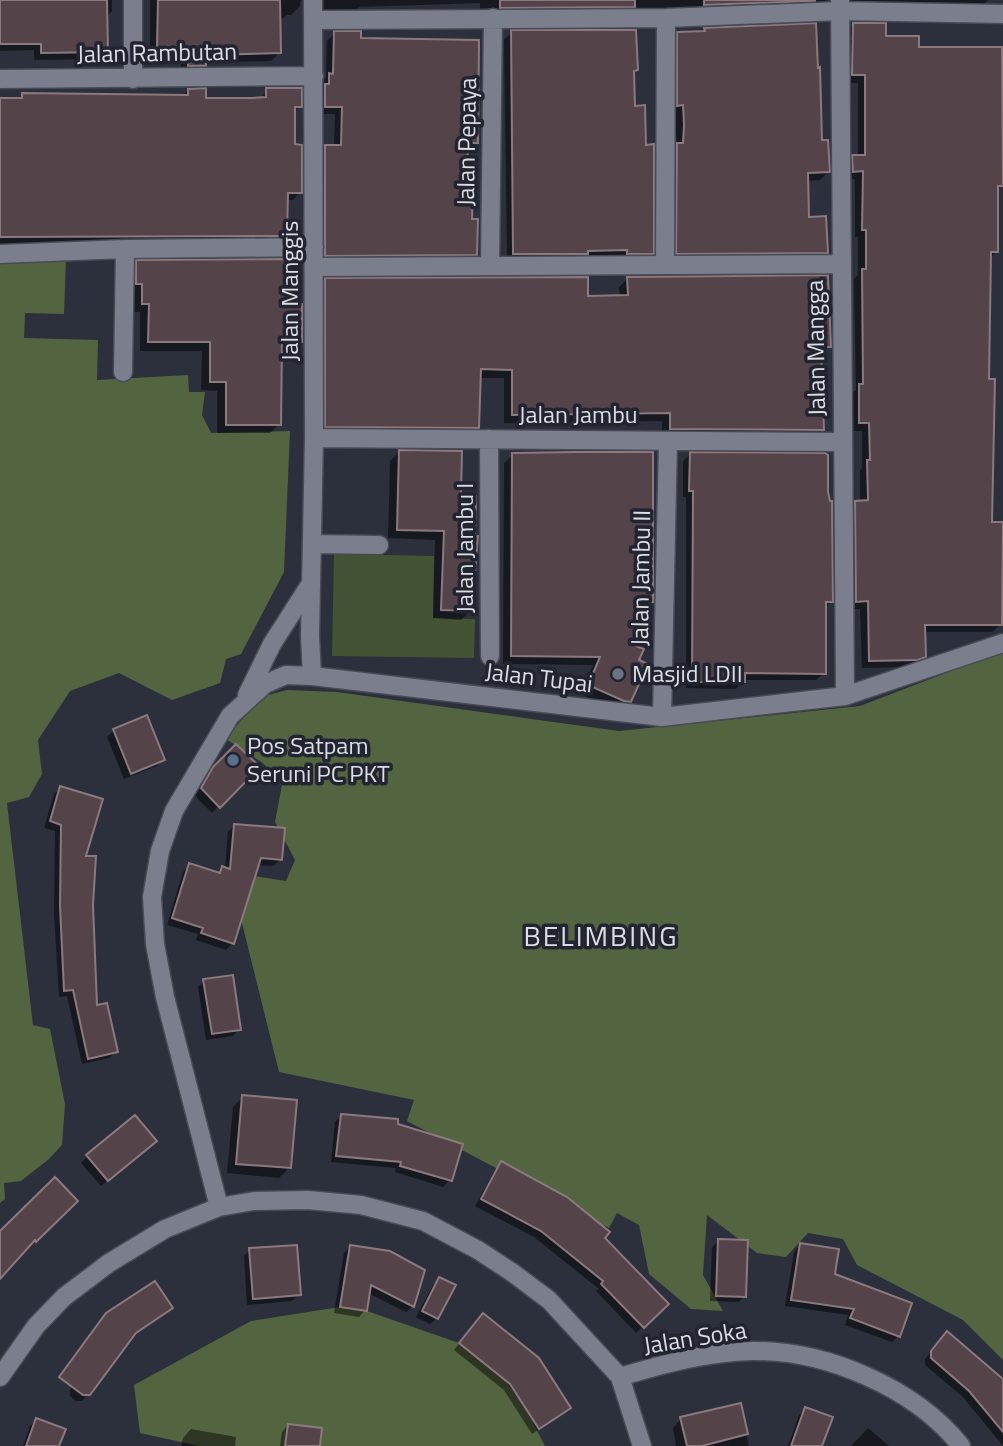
<svg xmlns="http://www.w3.org/2000/svg" width="1003" height="1446" viewBox="0 0 1003 1446" font-family="'Titillium Web',sans-serif">
<rect width="100%" height="100%" fill="#2c2f3c"/>
<!-- green -->
<path fill="#445334" d="M334,554L434,556L433,618L475,619L474,658L332,656Z"/>
<!-- forest -->
<path fill="#536540" d="M66,259L64,314L25,313L24,338L98,340L97,380L188,375L189,392H205L202,415L211,433L290,431L284,572L241,654L226,659L220,683L172,700L119,673L70,691L38,740L42,774L29,797L7,803L33,1025L50,1029L65,1104L62,1145L49,1159L21,1181L4,1183L5,1199L0,1203V260Z
M1003,651V1360L963,1320L857,1265L843,1239L808,1233L786,1257L757,1253L707,1215L703,1275L723,1311L691,1309L649,1274L639,1225L617,1213L609,1228L407,1121L414,1100L279,1072L234,891L248,875L286,881L295,860L275,822L282,785L263,763L226,739L260,697L287,690L337,692L619,731L860,706Z
M340,1307L367,1311L459,1343L505,1380L526,1409L545,1446H199L140,1433L134,1385L251,1321Z"/>
<!-- shadow -->
<path fill="#0007" d="M0,0H112V11L106,17V52L99,59L34,60V50L0,51Z
M150,0H301L300,6L291,15H287L279,21V53L271,61L204,62L196,73L181,74V63H171L170,54L150,55Z
M311,0H826L818,8L492,15V8L480,9V3L359,7L350,16L316,14Z
M839,0H988L980,7L843,8Z
M854,24L917,49L1003,96L1002,185L996,191V252L990,258L988,381L991,524H1003L1001,624L992,632H924V656L916,665L908,667L862,668L860,609H848L847,511L856,502H860V470L862,468V431H852L851,394L856,390L854,279L858,275V237H855V179H845V165L853,157H858V83H845L846,33Z
M815,25L821,142L828,172L820,180L806,181L807,219L826,252L817,260L669,261V154L677,146L675,113H669L670,39L678,31Z
M512,32L636,70L632,74L633,107L652,253L644,260L507,261L504,40Z
M335,33L359,40L476,143L466,150V185L475,254L468,262L318,263V154L325,147H334L335,114H318L322,83L326,78L327,41Z
M188,90L204,100H260L267,90L300,106L293,113V146L300,192L293,200H286V235L278,243L0,244V99L18,100L22,95L182,96Z
M137,262L285,306L301,342L292,351H281L279,424L270,433H217V391L201,390L202,351H140V312H134V292H128V271Z
M628,278L829,346L820,356L822,430L814,439L662,437V421L504,423V378H479L477,427L468,436L317,435V289L326,280L587,298L620,297L619,287Z
M399,452L459,497L470,611L461,620L433,618L435,540L388,538L390,461Z
M691,454L831,601L825,608L824,673L816,680H743L736,689L686,688V497H683V461Z
M513,455L651,602L643,610H635L637,661L630,701L621,710L580,694L593,665L503,664L504,463Z
M114,730L163,760L157,766L124,779L107,737Z
M236,746L257,767L212,813L195,796L207,776Z
M61,788L83,857L91,905L96,1008L116,1052L109,1058L82,1064L67,996L59,997L54,913L55,831L44,828L54,794Z
M235,825L280,860L273,866L258,865L232,943L226,950L196,940L198,934L167,925L183,872L189,865L217,874L223,868L225,869L228,832Z
M204,981L239,1029L233,1036L206,1040L198,987Z
M243,1097L289,1168L279,1178L227,1173L233,1107Z
M342,1115L396,1126L450,1180L443,1187L395,1172L396,1168L331,1162L335,1122Z
M148,1147L101,1186L81,1163L88,1156Z
M501,1164L603,1239L666,1304L636,1333L596,1291L599,1289L534,1237L475,1206L495,1170Z
M718,1241L745,1296L738,1302L710,1301L712,1248Z
M800,1245L833,1275L898,1336L892,1342L845,1325L848,1315L785,1306L794,1252Z
M350,1247L413,1306L406,1312L368,1293L365,1310L359,1317L334,1313L344,1253Z
M250,1250L299,1295L292,1301L247,1305L244,1256Z
M440,1279L437,1318L430,1324L416,1317L433,1285Z
M171,1308L131,1336L82,1401H76L70,1396V1390L78,1380L66,1368Z
M476,1322L568,1408L562,1414L532,1434L504,1390L454,1350Z
M941,1340L1000,1378L1003,1376V1446L963,1397L925,1365V1359Z
M739,1405L749,1446H676L673,1428L681,1419Z
M806,1409L820,1446H788L799,1415Z
M37,1420L58,1446H23L30,1426Z
M288,1425L318,1446H280L282,1432Z
M868,1428L889,1446H851Z
M191,1429L236,1437L235,1446H181L183,1438Z"/>
<!-- building -->
<path fill="#544449" stroke="#8b797e" stroke-width="2" d="M0,0H107L108,52L41,53V44H0Z
M158,0H280L281,53L206,55V66H188V55H178V46L157,47Z
M500,0H635V7L500,8Z
M704,0H815V1L704,5Z
M816,23L818,68L820,67L822,140H828L830,172L808,173L809,217L826,216L828,253L676,254L677,143H683L684,125L683,105L677,106V32L705,31L704,28Z
M853,23H886V36H919V47H1002L1003,186H998V252H991L989,379H995L992,522H1003L1002,625H925L926,657L918,660L869,661L868,601L856,602L855,501L868,500L867,460H870L869,423H859V384H863L862,269H866V230H862L863,171L853,172L852,155H865V75H852Z
M511,30H636L638,70L634,71L635,106L645,105L646,145L654,144V254H627V250L588,251V254H513Z
M334,31H361V38L479,40L478,143H468L467,183H473L472,219H478L477,255L325,256V145H341L342,107H325V84H329V73L333,74Z
M206,88V98H252L266,97V88H302V107H295V144L302,145V193H288L287,236L0,237V98H22V93L188,95V89Z
M287,259L286,304H302V342H282L281,425H226V382H210V342H148L149,304H142V284H136V260Z
M828,275L831,347H822L821,349L824,430L670,429V413L512,415V370L481,369L479,428L325,427V278L588,277V296L628,295L627,277Z
M399,450L462,451L461,495L476,496L475,536H478L472,611L441,610L444,531L397,530Z
M576,452H653V602H637L636,646L644,649L639,660L648,664L631,702L624,701L588,685L600,657L511,656L512,453Z
M690,452L825,453L828,455V492L830,501H832L833,602H826V674L745,673V682H692L693,491H689Z
M147,715L165,760L131,774L113,729Z
M236,744L260,767L220,808L201,788L213,767Z
M60,786L103,799L86,856H96L93,905L97,1005L107,1003L118,1052L88,1059L73,990L64,991L60,906L61,825L50,821Z
M234,824L285,828L282,860L261,858L234,944L201,933L203,928L172,918L189,863L220,873L222,866L230,869Z
M233,975L241,1030L212,1034L203,979Z
M242,1095L297,1100L291,1168L236,1164Z
M341,1114L398,1119V1124L463,1144L452,1181L400,1166L401,1162L336,1156Z
M135,1115L157,1141L108,1181L86,1155Z
M501,1161L567,1197L610,1232L605,1238L669,1304L644,1328L601,1284L603,1281L541,1231L481,1199Z
M55,1177L78,1201L36,1242L35,1240L0,1279V1231Z
M718,1239L748,1240L746,1297L716,1296Z
M800,1243L839,1249L835,1274L912,1303L900,1337L850,1318L854,1309L791,1300Z
M297,1245L301,1295L253,1299L249,1248Z
M350,1245L390,1251L425,1270L414,1307L371,1285L367,1311L340,1307Z
M439,1277L456,1285L438,1319L422,1311Z
M155,1281L173,1308L136,1333L90,1395H83L59,1377L106,1313Z
M483,1313L539,1358L571,1408L539,1429L510,1384L459,1343Z
M947,1331L1003,1379V1432L969,1391L931,1358V1351Z
M741,1403L748,1434L702,1446H687L680,1417Z
M805,1407L833,1417L822,1446H791Z
M36,1418L66,1429L59,1446H26Z
M288,1424L322,1428L320,1446H285Z"/>
<g fill="none" stroke-linecap="round" stroke-linejoin="round">
<!-- minor casing -->
<g stroke="#484a55" stroke-width="21">
<path id="minor" d="M133,0V79
M840,0L845,696
M313,20L666,18L840,11L1003,14
M0,79L314,76
M0,254L125,249L314,247
M665,265L666,18
M490,266L493,18
M314,267L840,264
M123,372L125,249
M314,438L842,442
M489,439L490,656
M312,544L379,545
M312,676L310,636L314,438L313,0
M247,695L272,644L311,583
M662,717L668,441
M219,1207L165,997L155,944L152,897L160,851L174,811L230,716L265,684L286,675L312,676L662,717L845,696L1003,643
M0,1377L36,1326L64,1297L109,1263L165,1229L219,1207L254,1201L308,1200L361,1205L423,1221L478,1250L513,1273L549,1300L620,1377L642,1446
M620,1377C663,1364 707,1352 752,1351C826,1350 915,1388 961,1446"/>
</g>
<!-- minor -->
<use href="#minor" stroke="#7a7e8d" stroke-width="18"/>
</g>
<!-- markers -->
<circle fill="#6b7280" stroke="#222531" stroke-width="2.5" cx="618" cy="674" r="7"/>
<circle fill="#5c6f8a" stroke="#222531" stroke-width="2.5" cx="233" cy="760" r="7"/>
<g text-anchor="middle" stroke-width="7" stroke-linejoin="round" paint-order="stroke">
<!-- street labels -->
<g font-size="24" fill="#dbdde5" stroke="#222531">
<text transform="translate(157 53) rotate(-1)" y="8">Jalan Rambutan</text>
<text transform="translate(467 142) rotate(-89)" y="8">Jalan Pepaya</text>
<text transform="translate(290 291) rotate(-90)" y="8">Jalan Manggis</text>
<text transform="translate(816 348) rotate(-91)" y="8">Jalan Mangga</text>
<text x="578" y="423">Jalan Jambu</text>
<text transform="translate(465 548) rotate(-90)" y="8">Jalan Jambu I</text>
<text transform="translate(641 578) rotate(-89)" y="8">Jalan Jambu II</text>
<text transform="translate(539 678) rotate(7)" y="8">Jalan Tupai</text>
<text transform="translate(695 1338) rotate(-9)" y="8">Jalan Soka</text>
</g>
<!-- poi labels -->
<g font-size="24" fill="#dbdde5" stroke="#222531" text-anchor="start">
<text x="632" y="682">Masjid LDII</text>
<text x="247" y="754">Pos Satpam<tspan x="247" dy="28">Seruni PC PKT</tspan></text>
</g>
<!-- quarter labels -->
<g font-size="28" letter-spacing="2" fill="#dbdde5" stroke="#222531">
<text x="601" y="946">BELIMBING</text>
</g>
</g>
</svg>
